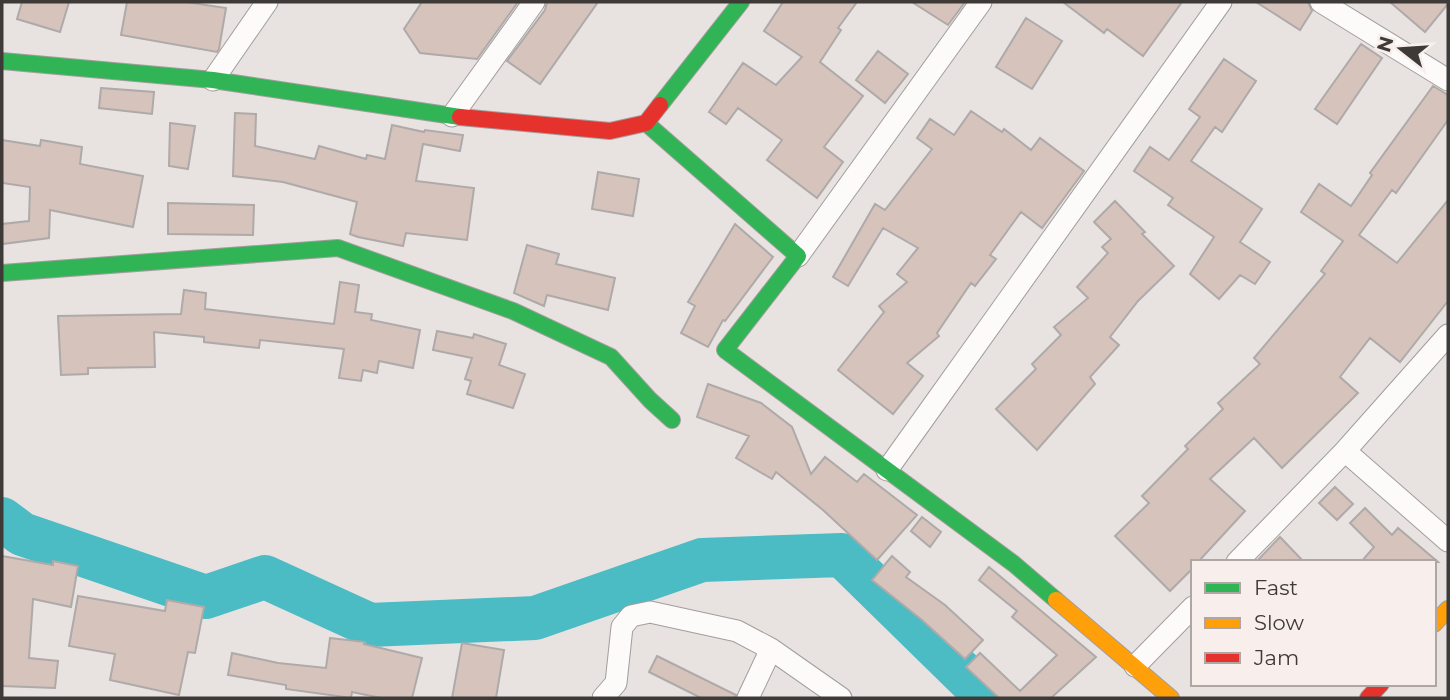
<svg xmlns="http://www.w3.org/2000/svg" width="1450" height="700" viewBox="0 0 1450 700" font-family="Montserrat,sans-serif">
<rect width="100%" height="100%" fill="#e8e2e1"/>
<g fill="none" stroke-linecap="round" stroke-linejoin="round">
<!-- river -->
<path stroke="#4bbbc4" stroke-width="44" d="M2,519L22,534L206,597L265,577L370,625L535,618L702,560L842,555L988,698"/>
</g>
<!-- building -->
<path fill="#d6c3bc" stroke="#aeaaa9" stroke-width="2" d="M22,2H69L60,32L17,19Z
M127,2H186L226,8L219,49L217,52L121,35Z
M422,2H518L477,59L420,53L404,29Z
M547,2H598L540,84L507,61L545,10Z
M783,2H857L838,28L841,30L820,62L863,96L824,147L843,162L817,198L767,160L782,140L738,108L726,124L709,112L743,63L776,85L802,57L764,31Z
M912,2H965L948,25Z
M1063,2H1182L1143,56L1107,29L1104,33Z
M1256,2H1308L1312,11L1300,30Z
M1390,2H1448V4L1425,32Z
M1026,18L1062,41L1032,89L996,67Z
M1361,44L1382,58L1337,124L1315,109Z
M878,51L908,74L885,103L856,80Z
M1224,59L1256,81L1222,132L1215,127L1191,161L1262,209L1240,242L1270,262L1255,284L1240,275L1219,299L1190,274L1214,237L1168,205L1173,198L1134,171L1150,147L1169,160L1200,117L1189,109Z
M1433,86L1448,95V120L1396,193L1392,190L1359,235L1397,263L1448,200V301L1400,362L1370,338L1340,377L1358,393L1282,468L1254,438L1210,479L1245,511L1198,562H1193V568L1170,591L1115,536L1149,503L1142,496L1188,449L1185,446L1223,409L1218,403L1260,364L1254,358L1325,274L1321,271L1343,241L1301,212L1319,184L1351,206L1372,175L1370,173Z
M101,88L154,92L152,114L99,108Z
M971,111L1002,132L1004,129L1031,150L1040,138L1084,171L1042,228L1021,212L990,255L996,259L975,286L971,283L937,333L939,336L907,363L923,376L893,414L838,370L884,312L879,306L907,282L897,274L918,248L883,228L848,286L833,277L875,204L885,210L932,149L917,138L930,119L954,135Z
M235,113L256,114L255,146L315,159L319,146L366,159L367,155L385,159L392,125L424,132L425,130L463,135L460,151L423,144L416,181L474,188L467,240L406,233L403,246L358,237L350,234L357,202L283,182L233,176Z
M170,123L195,126L188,169L169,166Z
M2,140L40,146L41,140L82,147L80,164L143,176L133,227L50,210L49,238L2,244V224L29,221L30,187L2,183Z
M598,172L639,179L633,216L592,209Z
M1115,201L1145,232L1142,234L1174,266L1138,301L1110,337L1119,345L1090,377L1095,384L1037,450L996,409L1036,369L1032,364L1061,335L1054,327L1088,298L1077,287L1108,253L1102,247L1111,239L1094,222Z
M168,203L254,205L253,235L168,234Z
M735,224L773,257L725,321L723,320L708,347L681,333L695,306L688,302Z
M527,245L559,254L556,264L615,278L608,310L547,295L544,306L514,293Z
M340,282L359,285L355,312L372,314L371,320L420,330L413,368L379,361L377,373L363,370L361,381L339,378L344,349L260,340L259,348L204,342V337L154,332L155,367L88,368V374L61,375L58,316L181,314L184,290L206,293L205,309L334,324Z
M437,331L473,338L474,334L506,344L499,365L525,374L513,408L467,394L471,381L465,379L472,358L433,350Z
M708,384L761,403L792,427L811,474L825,457L857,482L864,474L917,515L877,560L823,510L776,472L772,479L736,458L749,436L697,417Z
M1335,487L1353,504L1337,520L1319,503Z
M1365,508L1392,535L1398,528L1438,562H1361L1374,547L1350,523Z
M922,517L941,532L930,547L911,531Z
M1280,537L1304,562H1256Z
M2,556L53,565V561L78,566L71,607L33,599L29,658L58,661L55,688L2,686Z
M892,556L910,572L906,577L945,605L983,640L965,659L922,620L872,580Z
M989,567L1096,657L1051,698H999L966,667L980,653L1020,691L1057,655L1012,617L1017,611L979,580Z
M78,596L165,611L167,600L204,607L195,653L188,652L179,695L110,680L115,654L69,646Z
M330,638L365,642L364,644L422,658L412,698H381L352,692L351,698L286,689V685L228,675L232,653L278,663L326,668Z
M462,643L504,650L496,698H452Z
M657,656L736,695L735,698H701L649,672Z"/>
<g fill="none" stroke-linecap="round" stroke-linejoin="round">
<!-- street casing -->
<g stroke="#a29e9d" stroke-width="23">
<path id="street" d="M1321,2L1448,80
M213,80L267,2
M452,116L534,2
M798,256L981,2
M1345,451L1448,541
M887,470L1221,2
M1237,562L1345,451L1448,335
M1135,666L1193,607
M603,698L616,683L622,627L631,616L650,612L737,631L771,649L841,698
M748,698L771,649"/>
</g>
<!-- fast casing -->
<g stroke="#a29e9d" stroke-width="18">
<path id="fast" d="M2,61L213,80L460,117
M660,105L741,2
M646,123L798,256L725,350L1014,564L1056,600
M2,273L338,248L513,311L611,357L650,400L672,420"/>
</g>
<!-- slow casing -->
<g stroke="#a29e9d" stroke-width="18">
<path id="slow" d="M1056,600L1171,698
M1434,624L1448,609"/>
</g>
<!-- jam casing -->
<g stroke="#a29e9d" stroke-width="18">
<path id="jam" d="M460,117L610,131L646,123L660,105
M1368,698L1381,684"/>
</g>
<!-- street -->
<use href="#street" stroke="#fcfbfa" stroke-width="21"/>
<!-- fast -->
<use href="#fast" stroke="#30b455" stroke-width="16"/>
<!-- slow -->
<use href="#slow" stroke="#ff9f0a" stroke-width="16"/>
<!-- jam -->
<use href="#jam" stroke="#e5322d" stroke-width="16"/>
</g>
<!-- border -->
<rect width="1450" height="700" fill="none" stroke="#3d3a38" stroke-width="7"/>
<!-- legend -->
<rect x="1191" y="560" width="245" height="126" fill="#f8eeeb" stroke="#ada6a3" stroke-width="2"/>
<rect x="1205" y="583" width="35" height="10" fill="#30b455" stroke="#ada6a3" stroke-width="2"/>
<text x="1254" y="595" font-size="21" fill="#3d3a38">Fast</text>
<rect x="1205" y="618" width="35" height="10" fill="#ff9f0a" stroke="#ada6a3" stroke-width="2"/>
<text x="1254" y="630" font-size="21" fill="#3d3a38">Slow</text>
<rect x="1205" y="653" width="35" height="10" fill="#e5322d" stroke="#ada6a3" stroke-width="2"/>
<text x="1254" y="665" font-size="21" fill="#3d3a38">Jam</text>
<!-- north arrow -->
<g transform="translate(1401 49) rotate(287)" stroke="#f8eeeb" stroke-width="5" paint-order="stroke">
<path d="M0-5L12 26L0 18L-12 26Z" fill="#3d3a38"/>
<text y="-10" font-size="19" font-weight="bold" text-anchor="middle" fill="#3d3a38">N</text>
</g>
</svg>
